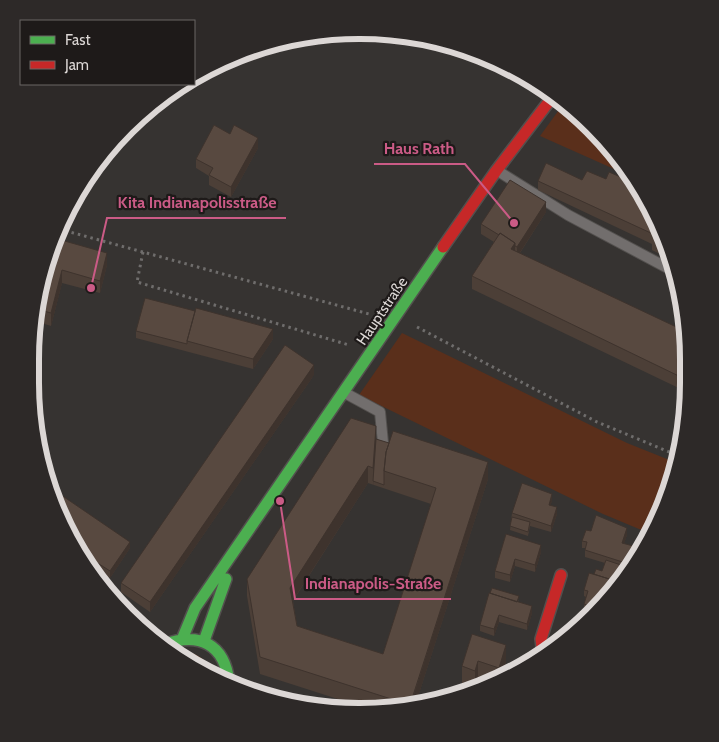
<svg xmlns="http://www.w3.org/2000/svg" width="719" height="742" viewBox="0 0 719 742" font-family="Cabin,sans-serif">
<rect width="100%" height="100%" fill="#363331"/>
<!-- green -->
<path fill="#5a2f1b" d="M564,103C591,122 615,150 632,177L540,136Z
M402,333L627,443L677,463L672,488L651,534L603,514L359,395Z
M189,652C201,656 210,662 213,676L195,668L176,654Z"/>
<g fill="none" stroke-linecap="round" stroke-linejoin="round">
<!-- lane casing -->
<g stroke="#53504e" stroke-width="12">
<path id="lane" d="M498,171L568,215L677,273
M345,393L380,412L383,443"/>
</g>
<!-- fast casing -->
<g stroke="#53504e" stroke-width="14">
<path id="fast" d="M183,637L195,608L443,247
M204,641L226,579
M163,645C199,631 225,644 229,683"/>
</g>
<!-- jam casing -->
<g stroke="#53504e" stroke-width="14">
<path id="jam" d="M443,247L496,171L554,95
M543,654L541,639L561,575"/>
</g>
<!-- path -->
<path stroke="#6f6d6c" stroke-width="3" stroke-dasharray="2.5 4" stroke-linecap="butt" d="M59,229L369,314
M143,252L137,282L349,345
M417,327L597,422L679,456"/>
<!-- lane -->
<use href="#lane" stroke="#726e6d" stroke-width="10"/>
<!-- fast -->
<use href="#fast" stroke="#4caf50" stroke-width="11"/>
<!-- jam -->
<use href="#jam" stroke="#c62828" stroke-width="11"/>
</g>
<!-- wall -->
<path fill="#4c3f37" fill-rule="evenodd" d="M230,134L258,148L231,197L209,185V176L196,168V159Z
M606,179L655,214L672,260L652,250V244L538,190V181Z
M546,212L520,253L688,338L687,392L472,289V276L494,242L481,234V224Z
M48,253L107,265L100,293L62,283L51,326L38,322Z
M136,331L273,339L253,369L136,338Z
M314,375L150,612L121,592V583Z
M376,439L488,479L415,706L381,711H375L260,674L247,596V579ZM368,483L431,504L383,654L297,626L293,601Z
M552,501L550,505L557,514L551,532L530,526L528,536L510,530L512,513Z
M55,509L130,548L110,578L86,562Z
M591,531L627,535L624,543L637,554L636,560L621,581L614,579L613,580L620,582L607,600L604,603L602,602L600,606L592,614L584,611V604L586,597L584,596V590L594,574L602,571L605,563L585,557V548H582V541Z
M506,534L541,552L535,572L515,566L510,582L495,578V571Z
M519,600L518,602L532,613L527,630L499,622L494,636L480,631V625Z
M472,634L506,662L501,680L492,683L478,678L475,688L462,683V666Z"/>
<!-- shaded-wall -->
<path fill="#3e332d" d="M258,138V148L231,197V187Z
M546,202V212L517,257V247Z
M515,243V256L511,249Z
M107,253V265L100,293V281Z
M62,270V283L51,326V313Z
M273,329V339L253,369V359Z
M314,365V375L150,612V602Z
M376,426V443L373,485V468Z
M488,462V479L415,706L410,707Z
M368,466V483L290,605V588Z
M552,494V501L549,511V505Z
M557,507V514L551,532V526Z
M627,528V535L622,550V543Z
M130,542V548L110,578V571Z
M541,545V552L535,572V565Z
M637,547V554L636,560L632,565Z
M515,559V566L510,582V575Z
M602,595V602L600,606L598,609Z
M532,606V613L527,630V624Z
M499,615V622L494,636V629Z
M506,645V662L501,680H499V668Z
M478,661V678L475,688V671Z"/>
<!-- building -->
<path fill="#584940" stroke="#3e332d" d="M214,125L230,134L234,125L258,138L231,187L209,175L213,168L196,159Z
M546,163L582,180L587,171L606,179L609,172L637,184L655,214L659,223L653,234L538,181Z
M510,180L546,202L517,247L515,246V243L500,233L499,235L481,224Z
M659,223L667,244L652,237Z
M500,233L515,243L511,249L687,332L688,338L687,380L472,276Z
M54,238L107,253L100,281L62,270L51,313L40,310L48,253Z
M145,298L195,311L187,341V344L136,331Z
M196,308L273,329L253,359L187,341Z
M285,345L314,365L150,602L121,583Z
M351,418L376,426L373,468L368,466L290,588L297,626L383,654L436,488L384,471L386,452L393,431L488,462L410,705L260,657L247,579Z
M376,439L389,443L386,452L384,471V485L373,481Z
M522,483L552,494L549,505L557,507L551,526L512,513Z
M48,486L130,542L110,571L79,551L55,509Z
M596,515L627,528L622,543L637,547L632,565L585,550L587,542L582,541L586,530L591,531Z
M512,517L530,522L528,532L510,526Z
M506,534L541,545L535,565L515,559L510,575L495,571Z
M606,560L630,568L623,578L614,575L612,580L594,574L596,569L602,571Z
M589,573L620,582L609,598L602,595L598,609L584,604L588,591L584,590Z
M492,588L519,596L517,602L490,593Z
M489,593L532,606L527,624L499,615L494,629L480,625Z
M574,621L582,623L569,635Z
M472,634L506,645L499,668L478,661L475,671L462,666Z
M449,689L464,693L450,699L446,698Z
M301,704L317,709L300,705Z"/>
<g text-anchor="middle" stroke-width="4.5" stroke-linejoin="round" paint-order="stroke">
<!-- street labels -->
<g font-size="15" fill="#dcd7d5" stroke="#1e1a19">
<text transform="translate(382 311) rotate(-56)" y="5">Hauptstraße</text>
</g>
</g>
<!-- crop -->
<path d="M0 0H719V742H0ZM359 39H360A320 320 0 0 1 680 359V383A320 320 0 0 1 360 703H359A320 320 0 0 1 39 383V359A320 320 0 0 1 359 39Z" fill="#2d2928" fill-rule="evenodd"/>
<path fill="none" stroke="#dcd7d5" stroke-width="6" d="M359 39H360A320 320 0 0 1 680 359V383A320 320 0 0 1 360 703H359A320 320 0 0 1 39 383V359A320 320 0 0 1 359 39Z"/>
<!-- callouts -->
<path fill="none" stroke="#cb5b86" stroke-width="2" d="M514 223L465 164H374M91 288L107 218H286M280 501L295 599H451"/>
<g fill="#cb5b86" stroke="#1e1a19" stroke-width="2">
<circle cx="514" cy="223" r="5"/>
<circle cx="91" cy="288" r="5"/>
<circle cx="280" cy="501" r="5"/>
</g>
<g font-size="16" text-anchor="middle" font-weight="bold" fill="#cb5b86" stroke="#1e1a19" stroke-width="4.5" stroke-linejoin="round" paint-order="stroke">
<text x="419" y="154">Haus Rath</text>
<text x="197" y="208">Kita Indianapolisstraße</text>
<text x="373" y="589">Indianapolis-Straße</text>
</g>
<!-- legend -->
<rect x="20" y="20" width="175" height="65" fill="#1e1a19" stroke="#6a6664"/>
<rect x="30" y="36" width="25" height="8" fill="#4caf50" stroke="#6a6664"/>
<text x="65" y="45" font-size="15" fill="#dcd7d5">Fast</text>
<rect x="30" y="61" width="25" height="8" fill="#c62828" stroke="#6a6664"/>
<text x="65" y="70" font-size="15" fill="#dcd7d5">Jam</text>
</svg>
